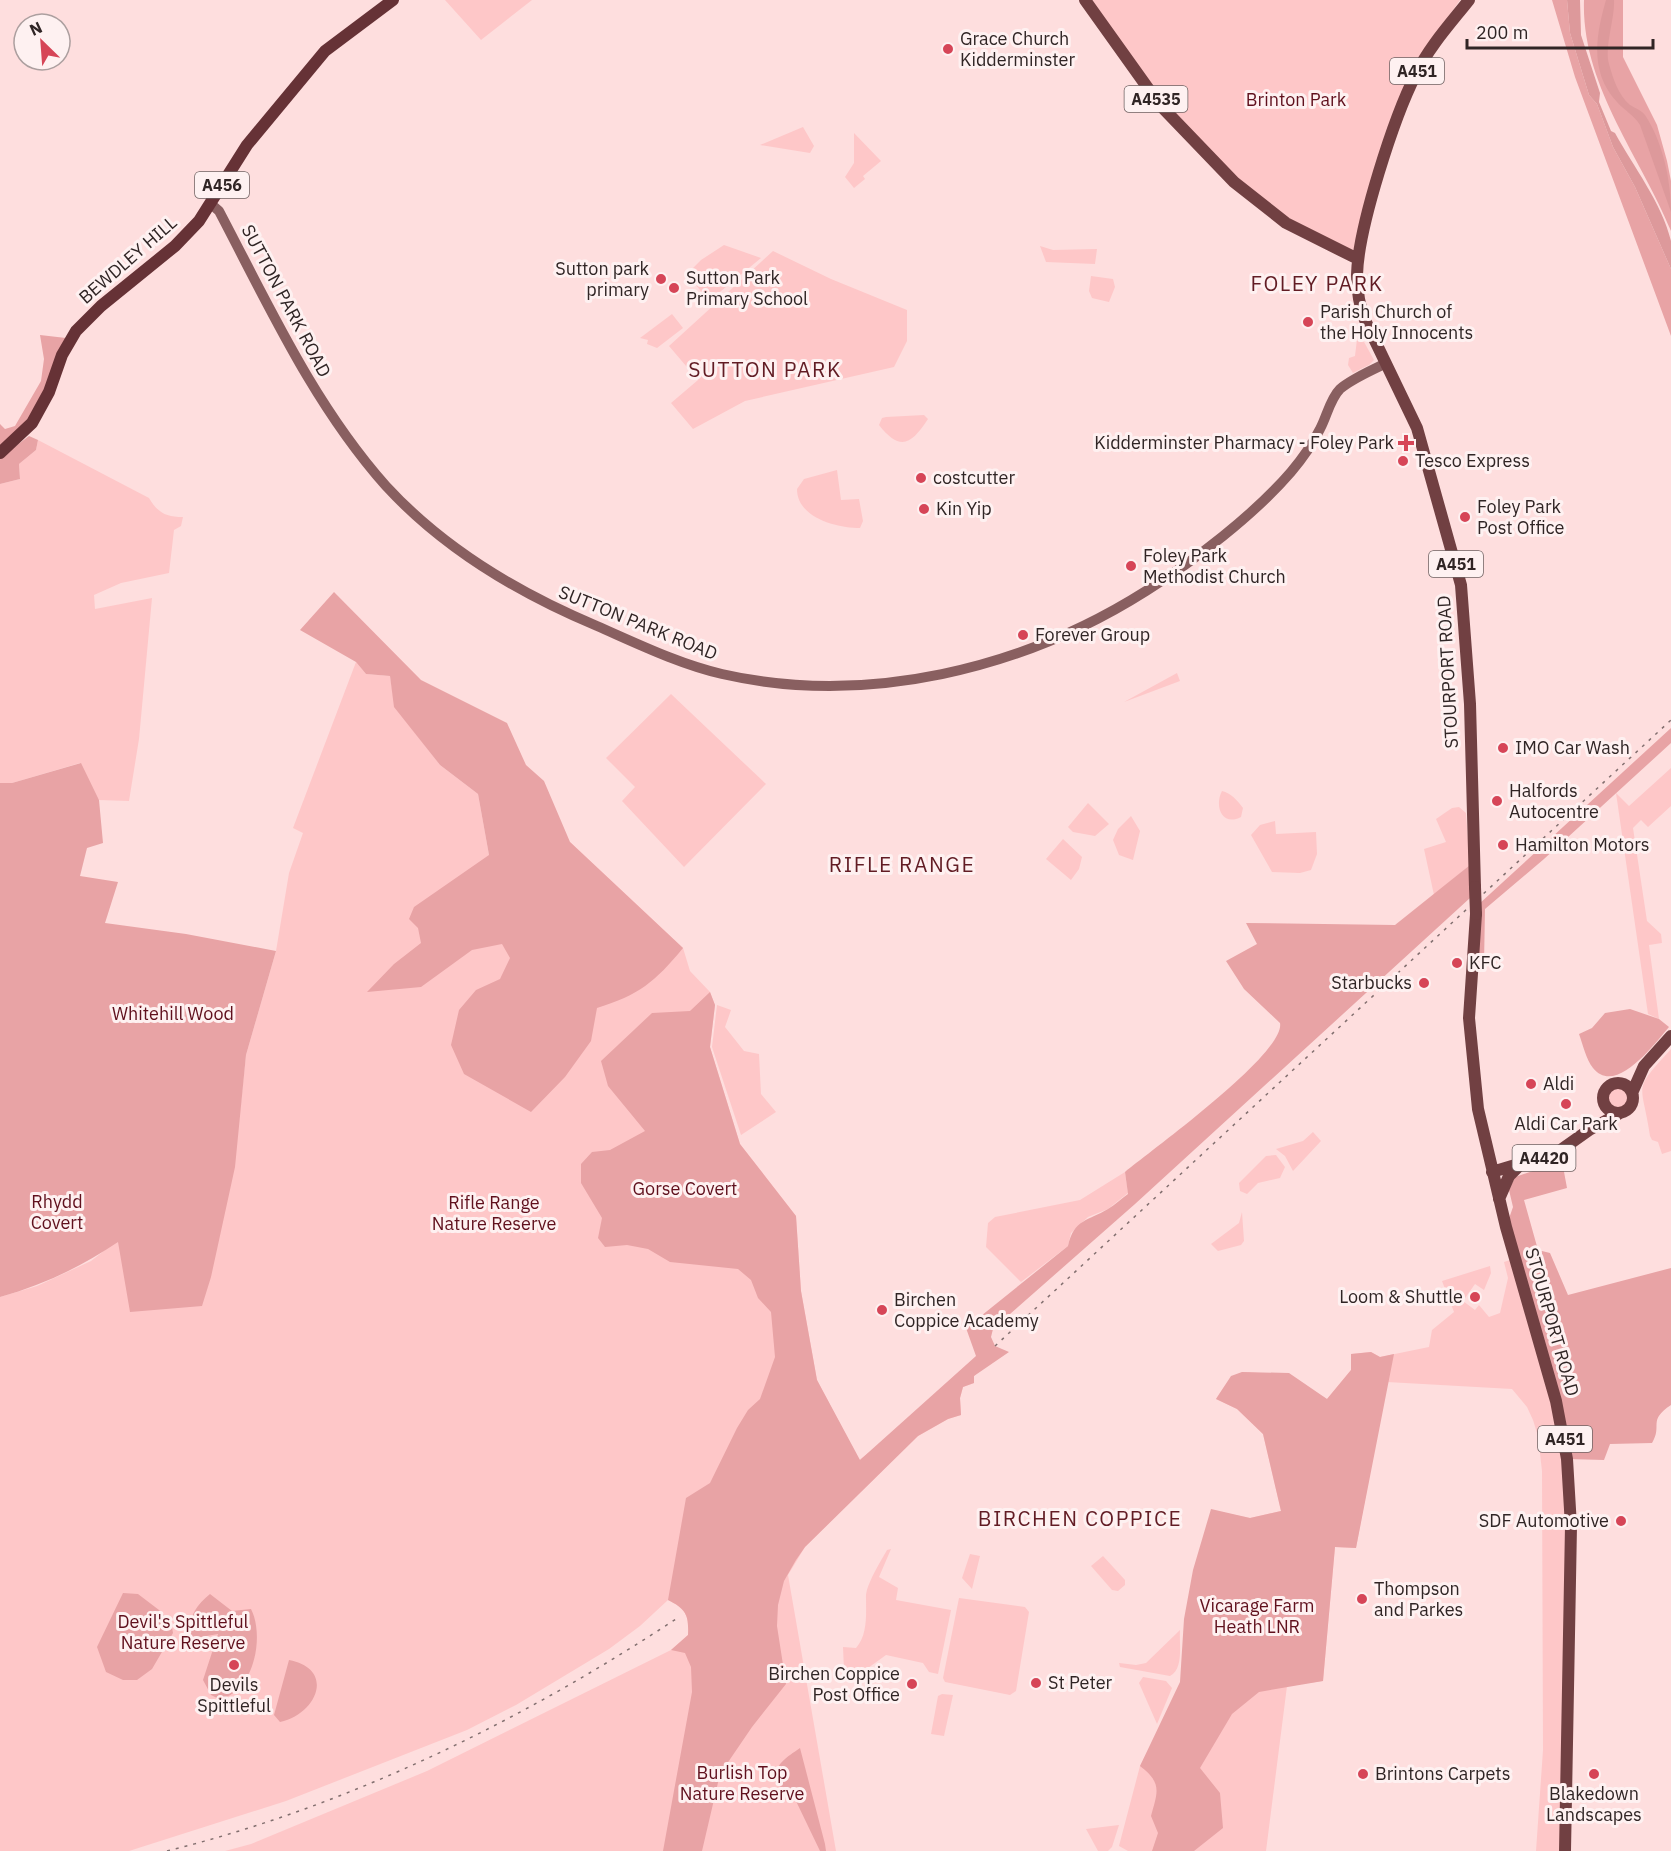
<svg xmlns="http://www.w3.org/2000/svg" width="1671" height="1851" viewBox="0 0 1671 1851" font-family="'IBM Plex Sans',sans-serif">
<rect width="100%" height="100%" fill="#fedede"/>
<!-- green -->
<path fill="#fec7c8" d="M445,0H532L481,40Z
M1089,0H1460L1411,70L1383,151L1354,256L1270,209L1172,115Z
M803,127L814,146L810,153L760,145Z
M854,133L881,161L863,176L865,179L854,188L845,177L854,163Z
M724,245L761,258L709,301L687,274L701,260Z
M1040,246L1053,250L1097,249L1095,264L1046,262Z
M773,251L831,279L907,310V341L894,367L745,401L693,429L671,403L698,380L669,346Z
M1091,276L1113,279L1115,287L1109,302L1092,298L1089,291Z
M672,314L683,328L657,348L647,344L648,340L640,338Z
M1358,331L1374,360L1369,365L1353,373L1348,365L1349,358L1355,356Z
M924,415L928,419C912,443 901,453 879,425L882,418L886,417Z
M38,440L149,498C158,513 166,517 183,517L181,526L174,530L169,573L121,583L94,595L95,609L152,598L139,739L129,801L99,800L80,763L12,783H0V484L20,479L19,464L36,450Z
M837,470L841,500L859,499L863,521L860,528C837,528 797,518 797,489L804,479Z
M356,662L366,674L390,676L395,707L440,765L478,794L489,855L570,842L683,948L690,971L710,992L715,1005L710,1047L740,1144L796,1216L801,1291L817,1380L859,1460L979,1371L974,1376V1383L963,1387L960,1398L961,1415L948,1419L918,1436L805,1547L788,1575L836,1851H225L251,1844L427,1771L671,1650L688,1635C689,1615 686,1609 668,1600L640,1626L609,1649L516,1705L467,1730L286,1801L129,1851H0V1297L37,1286L91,1261L236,1148L246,1055L276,951L289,873L303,833L293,828Z
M1177,673L1180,681L1124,702Z
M671,694L766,784L684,867L622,801L635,787L606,758Z
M1671,768V806L1648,827L1641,820L1633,828L1647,921L1661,934L1662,943L1649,945L1659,1019L1648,1014L1616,793L1629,806Z
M1222,791C1231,793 1237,800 1243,808L1241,817C1222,827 1214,806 1222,791Z
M1088,803L1109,824L1095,836L1073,832L1068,827Z
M1459,807L1466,813L1470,865L1434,895L1424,849L1446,842L1436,819L1452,808Z
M1131,816L1140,831L1133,860L1119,855L1113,840L1118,829Z
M1275,821L1276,834L1316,832L1317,854L1311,870L1300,873L1272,872L1251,835L1260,825Z
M1063,839L1082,857L1079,869L1071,880L1046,859Z
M717,1005L731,1010L725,1027L744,1051L759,1054L761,1094L776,1112L741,1135L712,1047Z
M1671,1049V1151L1662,1154L1658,1142L1652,1140L1650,1136C1642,1081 1631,1093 1671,1049Z
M1607 1098a11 11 0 1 1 22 0a11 11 0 1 1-22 0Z
M1313,1132L1321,1141L1293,1171L1285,1156L1276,1149L1303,1141Z
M1276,1155L1285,1167L1280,1178L1258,1183L1247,1194L1240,1191L1239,1183L1266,1156Z
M1125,1172L1128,1193L1108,1209L1088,1217L1071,1233L1068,1246L1021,1282L986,1247L988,1223L995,1217L1080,1200Z
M1242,1212L1244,1241L1241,1245L1218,1251L1211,1244L1239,1223Z
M1516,1258L1567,1459L1565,1851H1536L1543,1750L1542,1471L1538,1436L1533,1420L1527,1407L1512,1389L1387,1382L1356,1548L1335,1547L1323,1681L1287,1686L1266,1851H1128L1119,1846L1140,1766L1179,1691L1215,1511L1250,1518L1281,1511L1263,1434L1237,1409L1216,1399C1240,1361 1241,1375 1282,1374L1304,1402L1322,1396L1327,1399L1351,1370V1354L1371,1352L1380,1357L1429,1347L1432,1330L1454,1312L1442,1281L1490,1266L1491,1273L1484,1290L1475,1284L1463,1301L1475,1310L1479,1305L1489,1317L1500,1313L1508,1278L1504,1262Z
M891,1549L879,1577L898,1588L896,1600L951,1610L938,1674L929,1672L923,1663L886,1655L868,1668L844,1670L843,1647L856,1648C868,1635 866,1613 866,1598C865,1586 881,1561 887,1550Z
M970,1554L980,1556L972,1589L962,1578Z
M1103,1556L1125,1580V1585L1118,1591L1112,1590L1091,1566Z
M959,1598L1025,1607L1029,1612L1016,1691L1010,1695L945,1682L943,1678Z
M1180,1630C1179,1644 1184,1669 1170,1676L1120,1667L1119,1663L1136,1665L1146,1663Z
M1143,1677L1166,1681L1172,1688L1157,1724L1139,1683Z
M942,1694L953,1695L944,1736L931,1734L938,1696Z
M1119,1825L1112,1847L1108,1851H1098L1086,1829Z"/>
<!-- forest -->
<path fill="#e8a3a5" d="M1552,0H1567L1570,33L1589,95L1597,104L1613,147L1635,187L1671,269V336L1575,77Z
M1584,0H1623V57L1657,125L1667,161L1671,181V231C1641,157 1581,85 1584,0Z
M40,335L66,338L48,385L23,428L0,449V424L5,429L15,426L41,381L44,359Z
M29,436L38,440L36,450L19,464L20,479L0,484V458Z
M334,592L421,680L507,723L526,765L544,781L570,842L683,948C655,982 639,995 597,1008L591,1041L565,1077L531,1112L464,1074L451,1045L459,1010L476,990L500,979L510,958L502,944L472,950L421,987L367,992L394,964L421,943L418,928L409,919L414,907L489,855L478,794L440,765L394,707L390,676L366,674L356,662L300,630Z
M1671,728V743L1544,859L1485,909L1484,964H1479V904Z
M81,763L99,800L103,843L87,848L80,876L118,882L105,923L186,934L276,951L246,1055L235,1167L211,1277L202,1306L130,1312L118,1242C81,1267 43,1285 0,1297V783H12Z
M1470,865V898L1135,1204L993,1329L991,1337L995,1346L1009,1352L974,1376V1383L963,1387L960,1398L961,1415L948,1419L918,1436L805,1547L796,1560L784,1581L778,1605L777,1626L786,1684L752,1727L720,1774L702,1851H663L692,1692L691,1667L685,1653L671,1650L688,1635C689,1615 686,1609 668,1600L686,1498L710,1483L737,1428L748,1410L760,1399L775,1357L771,1312L758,1298L751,1280L738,1269L670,1262L648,1249L627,1245L605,1247L598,1238L602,1218L581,1183V1164L592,1152L610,1150L645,1131L608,1086L601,1061L652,1013L690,1011L710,992L715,1005L710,1047L740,1144L796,1216L801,1291L817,1380L860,1460L976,1356L966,1328L1068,1246C1074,1219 1088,1221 1108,1209C1115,1205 1122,1198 1128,1194L1125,1172C1152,1150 1286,1053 1280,1023L1244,989L1226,961L1257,944L1246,923L1395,925Z
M1630,1009L1659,1019L1669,1027C1656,1042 1616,1097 1593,1068C1586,1059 1583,1045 1579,1034L1592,1028L1605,1013Z
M1562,1161L1567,1188L1524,1200L1538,1250L1550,1253L1568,1295L1671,1268V1405C1647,1421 1663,1425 1652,1443L1610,1444L1604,1460L1567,1459L1506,1227L1513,1207L1509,1190L1515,1177Z
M1371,1352L1380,1357L1394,1354L1356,1548L1335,1547L1323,1681L1259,1692L1232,1714L1200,1768L1220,1793L1223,1828L1194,1851H1152L1158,1833L1151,1816C1158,1791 1162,1783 1140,1766L1180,1682L1184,1619L1193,1570L1211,1509L1250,1518L1281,1511L1263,1434L1237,1409L1216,1399L1231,1376L1242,1372L1289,1373L1327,1399L1351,1370V1354Z
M123,1593L138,1594L159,1610L171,1622L173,1633L152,1669L137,1680H123L106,1672L97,1647Z
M210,1594L232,1611L251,1609C265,1636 254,1693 219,1699L211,1695L203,1680L218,1634L190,1639C187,1620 195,1606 210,1594Z
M289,1660C336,1669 317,1714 280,1722L274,1715Z
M800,1748L825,1844L826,1851H820L795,1799L775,1782C774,1764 786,1758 800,1748Z"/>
<!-- water -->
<path fill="#dd999b" d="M1567,0H1580L1581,35L1600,93L1599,102L1611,131L1615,133C1633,166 1662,203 1671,241C1671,249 1671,260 1671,269L1635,187L1613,147L1597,104L1589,95L1570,33Z
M1606,0H1614C1615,19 1604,47 1609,64C1613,78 1618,95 1630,105C1635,108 1641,110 1645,115C1663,142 1671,181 1671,212L1640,125C1634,115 1625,111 1617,102C1589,72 1596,35 1606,0Z"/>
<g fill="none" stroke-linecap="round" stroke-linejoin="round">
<!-- secondary -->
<path stroke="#895f60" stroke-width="10" d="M211,204L219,211C269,306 314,405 386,486C444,549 518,593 597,626C638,644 679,664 722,674C866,707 1023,669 1146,591C1194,561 1254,515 1291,472C1302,459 1312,445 1320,429C1327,416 1330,399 1340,389C1353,378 1371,371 1386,363"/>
<!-- primary -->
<path stroke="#714042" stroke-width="12" d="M1085,0L1160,105L1234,182L1286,223L1358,259
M1469,0C1450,24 1429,47 1416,74C1394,117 1358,228 1357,275C1357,292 1359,305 1365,320L1417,428L1461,585L1470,704L1475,887
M1476,914L1469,1018L1478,1109L1506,1227L1556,1401L1567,1459L1571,1526L1565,1851
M1603 1098a15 15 0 1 1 30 0a15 15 0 1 1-30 0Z
M1632,1093L1644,1066L1671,1036
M1492,1172L1558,1152L1589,1130L1620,1113
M1499,1199L1509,1176L1520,1165"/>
<!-- trunk -->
<path stroke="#663236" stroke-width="12" d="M0,453L32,423L49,392L62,355L76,331L101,306L175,246L199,221L247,145L325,51L393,0"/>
<!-- rail -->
<path stroke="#826f6f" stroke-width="1.5" stroke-dasharray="3 6" stroke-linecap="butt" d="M995,1346L1671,720
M167,1851C349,1806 521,1721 676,1619"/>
<!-- primary-bridge -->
<path stroke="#714042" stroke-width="12" d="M1475,887L1476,914"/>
</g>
<!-- markers -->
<g fill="#d64557" stroke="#fef1f1" stroke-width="2">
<circle cx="948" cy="49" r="6"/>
<circle cx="661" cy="279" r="6"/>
<circle cx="674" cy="288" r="6"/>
<circle cx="1308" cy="322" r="6"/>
<path d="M1403 434h6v6h6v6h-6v6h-6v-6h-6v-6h6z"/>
<circle cx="1403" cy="461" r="6"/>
<circle cx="921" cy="478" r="6"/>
<circle cx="924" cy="509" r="6"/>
<circle cx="1465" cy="517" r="6"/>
<circle cx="1131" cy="566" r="6"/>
<circle cx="1023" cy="635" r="6"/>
<circle cx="1503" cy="748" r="6"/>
<circle cx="1497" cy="801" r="6"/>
<circle cx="1503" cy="845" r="6"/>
<circle cx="1457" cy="963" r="6"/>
<circle cx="1424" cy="983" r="6"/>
<circle cx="1531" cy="1084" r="6"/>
<circle cx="1566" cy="1104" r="6"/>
<circle cx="1475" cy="1297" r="6"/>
<circle cx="882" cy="1310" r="6"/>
<circle cx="1621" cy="1521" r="6"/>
<circle cx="1362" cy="1599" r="6"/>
<circle cx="234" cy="1665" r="6"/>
<circle cx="1036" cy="1683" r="6"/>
<circle cx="912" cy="1684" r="6"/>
<circle cx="1363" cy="1774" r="6"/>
<circle cx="1594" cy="1774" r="6"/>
</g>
<g text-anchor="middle" stroke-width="6" stroke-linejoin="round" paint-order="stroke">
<!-- shield labels -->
<g fill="#fef1f1" stroke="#6e6262" stroke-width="1.5">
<rect x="1390" y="58" width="54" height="26" rx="4.5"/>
<rect x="1124.5" y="86" width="63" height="26" rx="4.5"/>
<rect x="195" y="172" width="54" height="26" rx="4.5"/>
<rect x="1429" y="551" width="54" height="26" rx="4.5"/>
<rect x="1512.5" y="1145" width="63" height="26" rx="4.5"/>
<rect x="1538" y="1426" width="54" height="26" rx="4.5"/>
</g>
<g font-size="16" font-weight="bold" fill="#302525">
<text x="1417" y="77">A451</text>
<text x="1156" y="105">A4535</text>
<text x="222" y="191">A456</text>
<text x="1456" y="570">A451</text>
<text x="1544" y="1164">A4420</text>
<text x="1565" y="1445">A451</text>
</g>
<!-- poi labels -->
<g font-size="18" fill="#302525" stroke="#fef1f1" text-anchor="start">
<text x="960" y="45">Grace Church<tspan x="960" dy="21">Kidderminster</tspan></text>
<text x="649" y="275" text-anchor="end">Sutton park<tspan x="649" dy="21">primary</tspan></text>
<text x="686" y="284">Sutton Park<tspan x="686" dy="21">Primary School</tspan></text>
<text x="1320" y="318">Parish Church of<tspan x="1320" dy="21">the Holy Innocents</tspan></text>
<text x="1394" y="449" text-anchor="end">Kidderminster Pharmacy - Foley Park</text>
<text x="1415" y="467">Tesco Express</text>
<text x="933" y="484">costcutter</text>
<text x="1477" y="513">Foley Park<tspan x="1477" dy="21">Post Office</tspan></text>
<text x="936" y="515">Kin Yip</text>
<text x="1143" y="562">Foley Park<tspan x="1143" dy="21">Methodist Church</tspan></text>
<text x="1035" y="641">Forever Group</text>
<text x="1515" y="754">IMO Car Wash</text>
<text x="1509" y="797">Halfords<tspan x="1509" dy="21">Autocentre</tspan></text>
<text x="1515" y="851">Hamilton Motors</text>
<text x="1469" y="969">KFC</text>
<text x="1412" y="989" text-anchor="end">Starbucks</text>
<text x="1543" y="1090">Aldi</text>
<text x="1566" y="1130" text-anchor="middle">Aldi Car Park</text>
<text x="1463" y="1303" text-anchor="end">Loom &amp; Shuttle</text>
<text x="894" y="1306">Birchen<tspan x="894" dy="21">Coppice Academy</tspan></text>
<text x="1609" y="1527" text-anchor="end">SDF Automotive</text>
<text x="1374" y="1595">Thompson<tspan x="1374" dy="21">and Parkes</tspan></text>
<text x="900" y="1680" text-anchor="end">Birchen Coppice<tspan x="900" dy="21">Post Office</tspan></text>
<text x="1048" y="1689">St Peter</text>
<text x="234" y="1691" text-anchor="middle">Devils<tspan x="234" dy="21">Spittleful</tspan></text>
<text x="1375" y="1780">Brintons Carpets</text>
<text x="1594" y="1800" text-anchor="middle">Blakedown<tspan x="1594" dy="21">Landscapes</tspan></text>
</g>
<!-- park labels -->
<g font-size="18" fill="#60101d" stroke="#fef1f1">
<text x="1296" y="106">Brinton Park</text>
<text x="173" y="1020">Whitehill Wood</text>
<text x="685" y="1195">Gorse Covert</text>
<text x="57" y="1208">Rhydd<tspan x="57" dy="21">Covert</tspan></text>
<text x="494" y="1209">Rifle Range<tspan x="494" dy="21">Nature Reserve</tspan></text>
<text x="1257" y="1612">Vicarage Farm<tspan x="1257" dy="21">Heath LNR</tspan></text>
<text x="183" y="1628">Devil's Spittleful<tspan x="183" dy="21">Nature Reserve</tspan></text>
<text x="742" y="1779">Burlish Top<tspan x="742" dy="21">Nature Reserve</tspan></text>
</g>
<!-- street labels -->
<g font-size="18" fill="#302525" stroke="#fef1f1">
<text transform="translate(128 260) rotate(-41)" y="6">BEWDLEY HILL</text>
<text transform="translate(286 301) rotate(62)" y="6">SUTTON PARK ROAD</text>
<text transform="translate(638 623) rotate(22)" y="6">SUTTON PARK ROAD</text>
<text transform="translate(1448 672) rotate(-93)" y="6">STOURPORT ROAD</text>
<text transform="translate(1552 1322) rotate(74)" y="6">STOURPORT ROAD</text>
</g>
<!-- quarter labels -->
<g font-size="21" letter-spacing="1.5" fill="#621c24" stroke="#fef1f1">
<text x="1317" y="291">FOLEY PARK</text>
<text x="765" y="377">SUTTON PARK</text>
<text x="902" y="872">RIFLE RANGE</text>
<text x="1080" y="1526">BIRCHEN COPPICE</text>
</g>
</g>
<!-- north arrow -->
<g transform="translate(42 42) rotate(335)"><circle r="28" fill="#fef1f1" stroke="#ac9f9f" stroke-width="1.5"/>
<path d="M0-4.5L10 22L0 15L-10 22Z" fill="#d64557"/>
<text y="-9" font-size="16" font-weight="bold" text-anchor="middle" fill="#302525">N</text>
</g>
<!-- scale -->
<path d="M1467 39v9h186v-9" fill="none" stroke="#302525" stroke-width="3"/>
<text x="1476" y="39" font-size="18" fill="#302525" stroke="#fef1f1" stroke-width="4.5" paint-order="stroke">200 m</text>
</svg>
